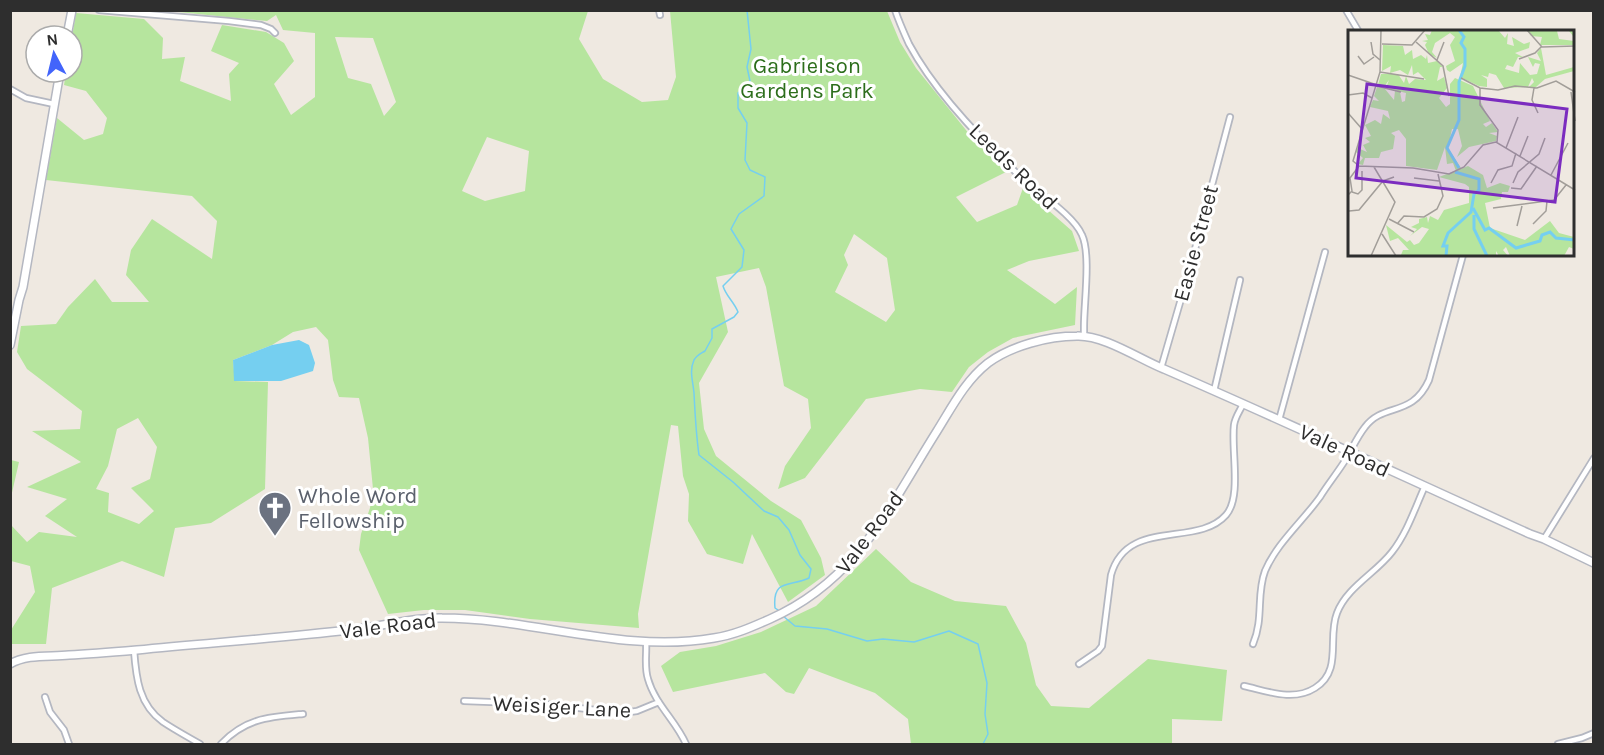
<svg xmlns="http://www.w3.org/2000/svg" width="1604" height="755" viewBox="0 0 1604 755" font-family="Karla,sans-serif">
<rect width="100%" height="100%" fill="#efe9e1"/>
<!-- green -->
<path fill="#b6e59e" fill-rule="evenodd" d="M169,11H588L579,39L603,79L642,102L668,100L676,77L670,11H887L900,42L916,68L974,140L1006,172L956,197L977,222L1017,205L1023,188L1072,231L1079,251L1029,261L1007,270L1055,304L1077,287L1075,325L1013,338L988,352L969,367L952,392L920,389L866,399L805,478L778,489L785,466L811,428L808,399L784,386L766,287L759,268L716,277L728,332L699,383L704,429L716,456L771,501L801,520L821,558L825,575L788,602L752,534L743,564L707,554L688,521L689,494L683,476L678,426L671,425L638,614L639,628L530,619L465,610H424L388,614L359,550L361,534L370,508L373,489L368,438L359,398L339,397L333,380L328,340L316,327L293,332L272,345L233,360L235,381L268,382L265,489L211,523L175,528L164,577L122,561L52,588L46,644H11V630L35,592L30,566L11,561V525L27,542L39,532L77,537L45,516L67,499L27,487L81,462L32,431L80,429L82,411L27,369L17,352L21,326L56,324L68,307L95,279L112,302H149L126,275L131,250L152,219L212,259L217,221L192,196L46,180L57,118L84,140L103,134L107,118L86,91L64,85L66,72H72V37L76,13L144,19L163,38L162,59L185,57L180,81L231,101L229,74L239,63L211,51L222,25L266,32L284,43L294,61L274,84L291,115L315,97V33L283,30L276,15L267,21ZM335,37L373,38L396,102L384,116L371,84L348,78ZM487,137L529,151L525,191L485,201L462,191ZM854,234L887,258L895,310L886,322L835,292L848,265L844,255ZM138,418L157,447L150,479L131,488L154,511L139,524L108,512L109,493L96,489L108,466L117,429Z
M11,460L19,462L11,497L10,460Z
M876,549L911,582L955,601L1006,606L1026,643L1036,685L1051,706L1089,708L1148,659L1227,670L1222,721L1172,719V744H911L908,719L875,693L809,668L794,694L786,692L765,673L673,692L661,666L680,652L716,646L761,632L816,606Z"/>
<!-- water -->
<path fill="#75cff0" d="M299,340L309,345L315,363L313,371L281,381H234L233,360L272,345Z"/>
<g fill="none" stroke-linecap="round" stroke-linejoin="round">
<!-- stream -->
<path stroke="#75cff0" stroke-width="1.5" d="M747,10L751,49L747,67L750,81L738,93V108L747,123L745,160L750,170L765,177L764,196L739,214L731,229L744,250L742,267L723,286C726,296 734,302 738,312L734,317L712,329V338L705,351C700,354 697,355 694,360C689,371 693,381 694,393C695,414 696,434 699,455L733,482L764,511L778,517L789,530L800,555L811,569L809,578C791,587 772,578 775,608L778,610
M783,616L795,626L827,629L867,641L883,639L914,642L949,631L978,644L987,683L985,714L988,734L983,744"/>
<!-- minor casing -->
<g stroke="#b4b7c1" stroke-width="8">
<path id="minor" d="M99,10L229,21L261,25L271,29L275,33
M659,10L660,15
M895,10C899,22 904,33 909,44C936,94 982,141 1023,179C1040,194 1074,216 1082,235C1091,254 1084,303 1084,326V336
M1346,10L1359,32
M10,89L26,98L54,104
M1161,368L1190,268L1230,117
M1214,391L1240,280
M1279,420L1325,252
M1544,539L1594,458
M646,641C647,654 644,667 648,679C655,704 676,721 686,744
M1253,644C1264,618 1256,595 1265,571C1277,543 1302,522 1320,497C1328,484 1338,472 1346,459C1352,449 1357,437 1365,427C1384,402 1412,418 1429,380L1463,255
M134,650C136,678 139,705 163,722C175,730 188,737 200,744
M1079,664L1098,651L1102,646L1111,575C1127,517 1197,548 1226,515C1242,497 1231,450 1234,425C1235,417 1240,411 1243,404
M1244,686C1267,691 1293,702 1315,688C1343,671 1327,638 1337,613C1347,587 1376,573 1392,552C1407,533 1415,508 1425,486
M45,697L50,712L64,730L69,744
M464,701L544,704L622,713L637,711L659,702
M221,744C246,718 269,717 303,714
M1558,744L1582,738L1594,733"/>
</g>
<!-- secondary casing -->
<g stroke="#b4b7c1" stroke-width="10">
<path id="secondary" d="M67,36L72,10
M10,345L19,300L23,287L60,72
M10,664C27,654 49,657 69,655C91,654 114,652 137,650C208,643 279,638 349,630C380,627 412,617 442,618C532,618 624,654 714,638C734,635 752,627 770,619C858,580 889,507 937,431C952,407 965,381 988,363C1011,346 1048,336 1077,336C1104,335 1139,359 1164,369C1287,422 1408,479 1530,534L1544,539L1594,563"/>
</g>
<!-- minor -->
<use href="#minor" stroke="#fff" stroke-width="4.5"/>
<!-- secondary -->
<use href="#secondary" stroke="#fff" stroke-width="7"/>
</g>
<!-- icons -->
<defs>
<g id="church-pin" transform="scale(1.725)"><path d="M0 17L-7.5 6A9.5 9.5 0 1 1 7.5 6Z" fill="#6b7280" stroke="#fff"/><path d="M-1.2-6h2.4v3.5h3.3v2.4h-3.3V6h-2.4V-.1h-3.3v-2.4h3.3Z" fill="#fff"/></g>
</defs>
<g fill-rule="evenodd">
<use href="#church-pin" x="275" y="508"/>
</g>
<g text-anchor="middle" stroke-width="6" stroke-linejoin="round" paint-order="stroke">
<!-- park labels -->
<g font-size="22" fill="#2c6e1b" stroke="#fff">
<text x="807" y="73">Gabrielson<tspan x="807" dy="25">Gardens Park</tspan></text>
</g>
<!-- street labels -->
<g font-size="22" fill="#2e2e2e" stroke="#fff">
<text transform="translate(1014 166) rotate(44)" y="8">Leeds Road</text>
<text transform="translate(1195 243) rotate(-75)" y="8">Easie Street</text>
<text transform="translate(1345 450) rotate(25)" y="8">Vale Road</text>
<text transform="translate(869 532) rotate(-53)" y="8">Vale Road</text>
<text transform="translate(388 625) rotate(-7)" y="8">Vale Road</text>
<text transform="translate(562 706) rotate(3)" y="8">Weisiger Lane</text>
</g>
<!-- worship labels -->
<g font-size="22" fill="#5b616d" stroke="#fff" text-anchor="start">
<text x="298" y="503">Whole Word<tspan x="298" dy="25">Fellowship</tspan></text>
</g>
</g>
<!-- overview -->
<g transform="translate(1348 30)">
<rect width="226" height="226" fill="#efe9e1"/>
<path d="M84,0H150L157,8L160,3L159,14L166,16L164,7L176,14L182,12L181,18L167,23L175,27H170L165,37L159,35L157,39L171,43L172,33L182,45L189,44L192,34L187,33L185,37L180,27L193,31L189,23L193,18L198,45L226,37V41L197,49L188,57H181L186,52L184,48L180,57L156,58L148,45L141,43L140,47L133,45L139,49V57L131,56L112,47L115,33L102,42L99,40L98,36L107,31L102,15L107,7L102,3L87,13L84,22L89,28L81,24L77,15L79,12L74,11L80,10L77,4L82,5ZM179,0H226L225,6L221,1H209L211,9L226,11V15H192L194,7L183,6ZM35,15L55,16L57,25L64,20L65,29L73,25L78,29L79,25L80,33L89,31L95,37H92L89,51L96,47L99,58L91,68L98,77L102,74V54L107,48L125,56L142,91L135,94L138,97L144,93L150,102L141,103L149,106L148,111L121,117L109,127L114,116L110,99H104L100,118L113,138L108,141L105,133L99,134L97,117L89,140L58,136V109L51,100L43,103L47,106L45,119L33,122L31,128H17L15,135L10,134L15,128L8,122L12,111V119L19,122L15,115L22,112L17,108L23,106L17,95L27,90L33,94L35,84L42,89L40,81L22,77L25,70L31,71L26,66L29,57L37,59L46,70L47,61L52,62L54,72L57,71L58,63L38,58L41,50L36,57L30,55L33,44H50L56,53L58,46L61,54L67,49L78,50L70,42L65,45L64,35L60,45L52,40L42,43L43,36L34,41ZM120,136L135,145L139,158L152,153L162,156L160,162H154L153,169L137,173L142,198L177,210L202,191L211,203L226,207V219L221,217L216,226H162L158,217L155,220L160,226H151L148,221V226L53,225L55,220H61L50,208L42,211L38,195L59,212L62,210L66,215L71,213L81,199L74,197L62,206L69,199L63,197L71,193V189L79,187L80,193L82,186L90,190L96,180L121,173V157L117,154L91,147Z" fill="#b6e59e"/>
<path fill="none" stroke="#75cff0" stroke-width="3" d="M111,0L116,7L113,13L117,19V36L111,52V90L99,118L111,138M125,178L137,200L141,198L168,218L192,211L194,205L202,202L208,208L227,210M126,185V199L139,226M98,226L99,216H95L100,203L123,182L126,164L131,160V149L107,142"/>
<path fill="none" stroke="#a29e99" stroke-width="1.5" d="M152,0H176M179,0L194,17L227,16M23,12L25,24L32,30M68,12L95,36L101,66M34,14L64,15L77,0M10,26L16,34L26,27M171,29L187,23L193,17M89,30L96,12M32,42L76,49M0,45L29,55M113,48L132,58L150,60L167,56L189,58L208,51L227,62M28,56L53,62M132,58V75L150,100L149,112M186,58L184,70L190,83M223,62L227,91M0,65L15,63L24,68M0,83L14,99M158,118L170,87M172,126L180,106M11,136L65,138L101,144L116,137L135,115L148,112L227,160M11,136L5,131L32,42L33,0M203,145L220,113M66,148L91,151M143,153L150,140L164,136L168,123M165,153L170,142L191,124L197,108M163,158L173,159L189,136M4,162L10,164L14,160V141M0,165L4,161L2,148L11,136M145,178L206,170L218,155M1,181L11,180L35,151L46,147M41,189L66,202M49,194L56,186L76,187L89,179L95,166L90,144M185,194L198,181L199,171M169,196L174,176M34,204L48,226M23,226L47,172L26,137"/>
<path fill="#7b2cbf" fill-opacity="0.15" stroke="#7b2cbf" stroke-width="3" d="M19,54L219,79L207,172L8,148Z"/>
<rect width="226" height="226" fill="none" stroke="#2e2e2e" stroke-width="3"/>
</g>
<!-- border -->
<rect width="1604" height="755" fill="none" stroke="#2e2e2e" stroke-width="24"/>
<!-- north arrow -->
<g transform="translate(54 54) rotate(353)"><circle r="28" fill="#ffffff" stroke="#ababab" stroke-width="1.5"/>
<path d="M0-4.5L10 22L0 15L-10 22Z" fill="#4264fb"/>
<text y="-9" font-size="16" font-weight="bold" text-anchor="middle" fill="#2e2e2e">N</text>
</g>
</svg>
